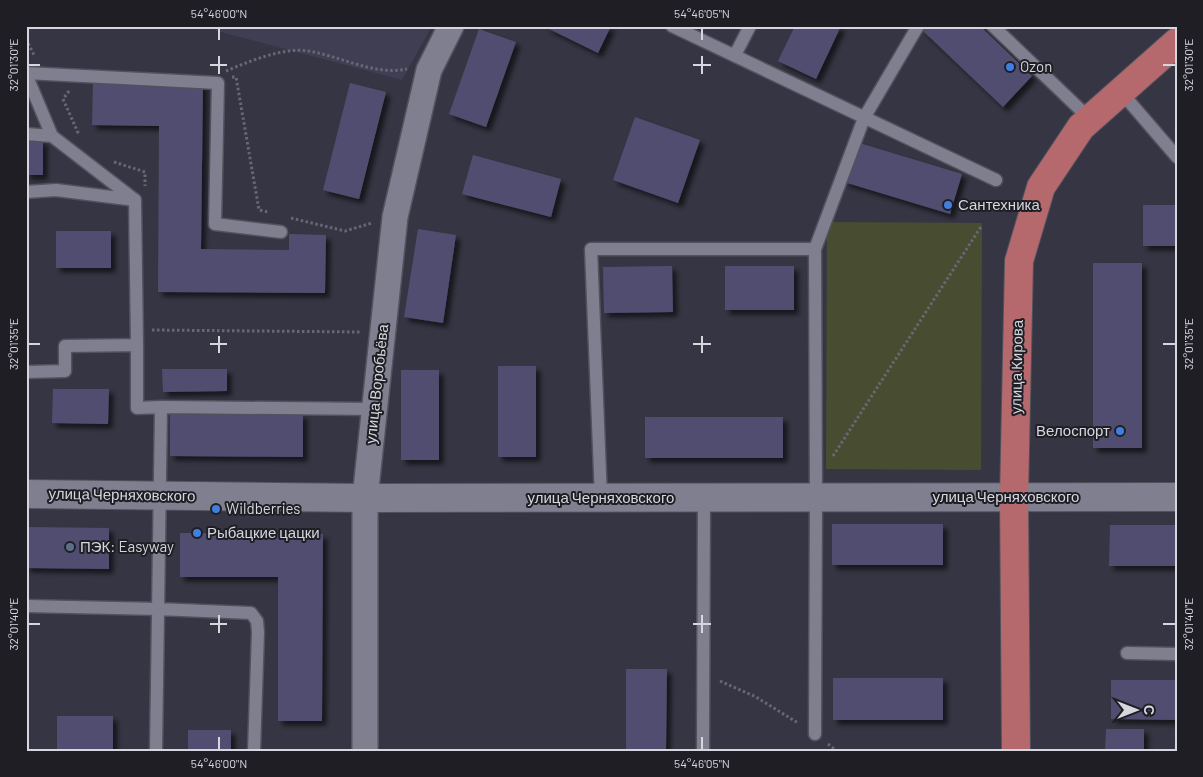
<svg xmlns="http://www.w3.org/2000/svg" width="1203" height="777" viewBox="0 0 1203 777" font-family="Barlow,sans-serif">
<defs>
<filter id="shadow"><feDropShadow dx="4.5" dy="4.5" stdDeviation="2.5" flood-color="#0009"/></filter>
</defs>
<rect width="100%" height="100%" fill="#363543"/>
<!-- built -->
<path fill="#3f3e52" d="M211,26H432L402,80L217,31Z"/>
<!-- green -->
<path fill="#484d31" d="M827,222L982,223L981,470L826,469Z"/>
<!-- building -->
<path fill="#514e70" filter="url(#shadow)" d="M543,26H611L598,53Z
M795,26H841L816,79L778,61Z
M926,26H980L1032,76L1003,107L922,30Z
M479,29L516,42L486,127L449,114Z
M93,82L203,83L201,249L289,250V234L326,235L325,293L158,292L159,126L92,125Z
M350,83L386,92L359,199L323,190Z
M635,117L700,140L678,203L613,180Z
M26,140H43V175H26Z
M856,142L962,174L950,214L844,182Z
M473,155L561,179L551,217L462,194Z
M1143,205H1177V246H1143Z
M418,229L456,235L443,323L404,317Z
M56,231H111V268H56Z
M1093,263H1142V448H1093Z
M672,266L673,312L604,313L603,267Z
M725,266H794V310H725Z
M498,366H536V457H498Z
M162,369H227V391L163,392Z
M401,370H439V460H401Z
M53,389H109L108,424L52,423Z
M170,413L303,414V457L170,456Z
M645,417H783V458H645Z
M832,524H943V565H832Z
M1110,525H1177V566H1109Z
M26,527L109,528V569L26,568Z
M180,533L323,534L322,721H278V577H180Z
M626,669H667L666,751H626Z
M833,678H943V720H833Z
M1111,680H1177V720L1111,719Z
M57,716H113V751H57Z
M1106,729H1144V751H1105Z
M188,730H231V751H188Z"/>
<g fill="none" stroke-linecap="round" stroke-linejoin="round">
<!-- lane casing -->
<g stroke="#52515d" stroke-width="15">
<path id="lane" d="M672,26L996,180
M993,26L1090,119
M735,55L750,26
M26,73L218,83L215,224L281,232
M26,74L52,136
M1121,92L1177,157
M26,134L52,136L135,200
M26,192L56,190L135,200L137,345
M26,372L65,371V346L137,345V408L161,407
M601,498L591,249H815
M26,606L158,609L251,613L257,621L258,632L254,751
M1127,653L1177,654
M815,734L816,497L815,249L864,118L918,26
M156,751L161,407L375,409
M703,751L704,497"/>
</g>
<!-- street casing -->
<g stroke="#52515d" stroke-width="28">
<path id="street" d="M365,751V498L395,217L429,70L451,26"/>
</g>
<!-- secondary casing -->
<g stroke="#52515d" stroke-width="30">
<path id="secondary" d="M26,494L365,498L1177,497"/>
</g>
<!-- primary casing -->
<g stroke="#52515d" stroke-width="30">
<path id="primary" d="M1016,751L1014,497L1019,261L1041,187L1081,127L1177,42"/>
</g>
<!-- path -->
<path stroke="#686874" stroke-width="3" stroke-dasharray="2.5 2.5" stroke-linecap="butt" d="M26,39L35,57
M226,71C250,61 284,47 308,51C341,56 374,76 407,69
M232,77H236L259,210L268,212
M69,91L63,99L79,135
M114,162L145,172V186
M291,218L345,231L372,223
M152,330L361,332
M833,456L982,225
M720,681L756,697L798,723
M828,744L837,751"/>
<!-- lane -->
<use href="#lane" stroke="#807f8f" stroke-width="12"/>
<!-- street -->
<use href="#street" stroke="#807f8f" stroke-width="25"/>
<!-- secondary -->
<use href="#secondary" stroke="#807f8f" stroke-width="28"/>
<!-- primary -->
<use href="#primary" stroke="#b5696d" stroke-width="28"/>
</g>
<!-- ticks -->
<path fill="none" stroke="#d6d6df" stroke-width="2" d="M219,28V40M702,28V40M219,56V74M702,56V74M28,65H40M210,65H227M693,65H711M1163,65H1176M219,336V353M702,336V353M28,344H40M210,344H227M693,344H711M1163,344H1176M219,615V633M702,615V633M28,624H40M210,624H227M693,624H711M1163,624H1176M219,737V750M702,737V750"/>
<!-- markers -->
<g fill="#3f7fe0" stroke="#1e1e24" stroke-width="2">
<circle cx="1010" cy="67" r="5"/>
<circle cx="948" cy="205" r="5"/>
<circle cx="1120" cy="431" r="5"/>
<circle cx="216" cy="509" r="5"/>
<circle cx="197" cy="533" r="5"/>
</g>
<circle fill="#5c6f8a" stroke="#1e1e24" stroke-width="2" cx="70" cy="547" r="5"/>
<g text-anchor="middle" stroke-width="4" stroke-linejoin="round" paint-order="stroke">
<!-- poi labels -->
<g font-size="15" fill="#d6d6df" stroke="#1e1e24" text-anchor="start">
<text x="1020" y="72">Ozon</text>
<text x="958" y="210">Сантехника</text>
<text x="1110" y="436" text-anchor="end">Велоспорт</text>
<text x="226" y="514">Wildberries</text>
<text x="207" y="538">Рыбацкие цацки</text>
<text x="80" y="552">ПЭК: Easyway</text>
</g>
<!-- street labels -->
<g font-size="15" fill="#d6d6df" stroke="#1e1e24">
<text transform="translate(1017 367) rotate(-89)" y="5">улица Кирова</text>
<text transform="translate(377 384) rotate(-84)" y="5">улица Воробьёва</text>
<text transform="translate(122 495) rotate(1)" y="5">улица Черняховского</text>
<text x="1006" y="502">улица Черняховского</text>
<text x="601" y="503">улица Черняховского</text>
</g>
</g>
<!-- border -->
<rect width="1203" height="777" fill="none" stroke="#1e1e24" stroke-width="55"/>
<!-- north arrow -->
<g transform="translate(1136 710) rotate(90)" stroke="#1e1e24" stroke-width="4" paint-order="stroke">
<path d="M0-4L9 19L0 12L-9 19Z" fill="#d6d6df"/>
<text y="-8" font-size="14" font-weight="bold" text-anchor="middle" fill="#d6d6df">С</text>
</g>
<rect x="28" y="28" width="1148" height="722" fill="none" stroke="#d6d6df" stroke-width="2"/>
<g font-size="12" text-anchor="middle" fill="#d6d6df">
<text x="219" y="18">54°46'00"N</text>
<text x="702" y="18">54°46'05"N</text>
<text transform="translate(1189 65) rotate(-90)" y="4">32°01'30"E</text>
<text transform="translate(14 65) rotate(-90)" y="4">32°01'30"E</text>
<text transform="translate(1189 344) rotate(-90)" y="4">32°01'35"E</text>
<text transform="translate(14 344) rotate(-90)" y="4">32°01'35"E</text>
<text transform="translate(1189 624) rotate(-90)" y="4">32°01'40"E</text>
<text transform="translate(14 624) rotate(-90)" y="4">32°01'40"E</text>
<text x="219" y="768">54°46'00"N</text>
<text x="702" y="768">54°46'05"N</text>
</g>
</svg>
